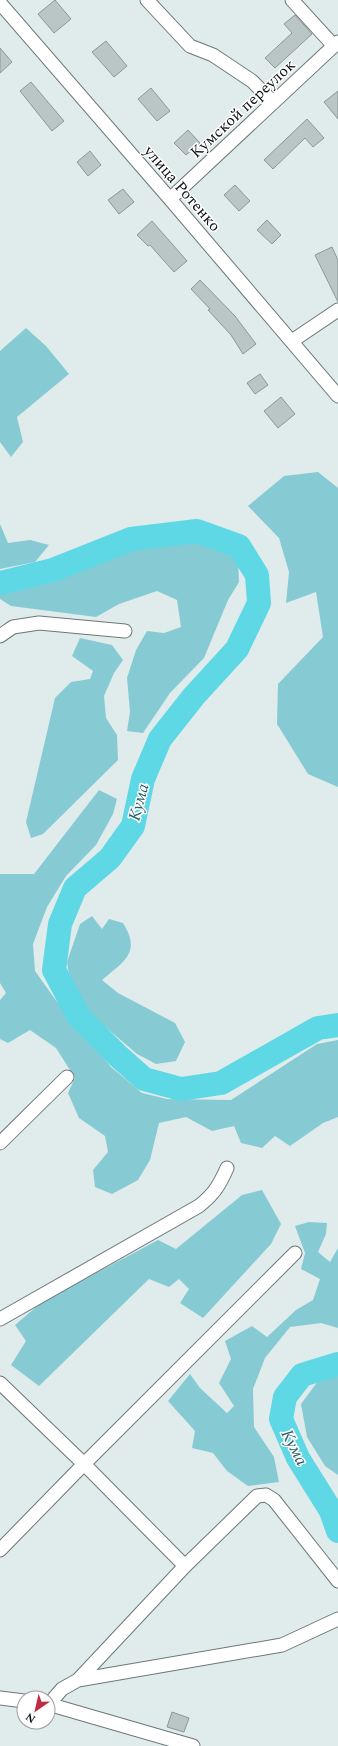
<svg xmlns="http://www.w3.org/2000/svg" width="338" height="1746" viewBox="0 0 338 1746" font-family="Spectral,serif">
<rect width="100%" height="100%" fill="#e0ebec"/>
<!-- green -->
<path fill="#86cbd4" d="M26,328L46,346L69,374L17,417L23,442L11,457L0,442V351Z
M318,472L338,488V787L308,774L277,724L278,684L323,637L316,592L286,603L289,572L279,538L248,506L284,476Z
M0,524L8,543L30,540L49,545L35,562L0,569Z
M193,536L217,546L238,561L239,582L228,600L204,658L170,693L143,733L127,731L130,712L127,678L136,650L147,631L164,633L181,627L177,600L157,591L119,604L96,617L11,606L0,599V589L38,581L130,545Z
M80,638L112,645L123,660L114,673L104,696L106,718L117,735L118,760L43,834L31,838L26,822L55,698L71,682L90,679L93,671L72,656Z
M99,790L117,799L113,814L96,845L66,876L47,907L33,944L35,971L55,999L111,1067L142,1093L167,1099L231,1100L317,1044L338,1040V1117L323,1123L290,1146L275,1136L262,1148L241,1143L234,1126L212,1131L186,1117L159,1123L150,1160L138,1180L112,1194L95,1187L93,1170L108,1152L105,1136L79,1118L68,1093L75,1078L56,1048L30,1030L8,1043L0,1039V1000L6,993L0,983V874H34Z
M92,916L102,929L109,919L123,923C142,953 123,962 102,980L118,993L175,1023L185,1042L176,1061L156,1064L137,1054L88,1012L71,987L67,962L80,924Z
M262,1190L281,1224L271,1244L203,1318L180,1303L189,1289L179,1279L169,1287L149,1279L39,1386L11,1365L26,1341L15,1325L42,1302L158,1240L176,1249L242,1195Z
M309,1222L327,1223L326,1234L318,1252L330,1262L338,1248V1328L321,1323L290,1327L265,1358L253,1389L254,1427L274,1457L279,1482L248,1486L227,1471L213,1453L192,1448L195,1431L168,1401L190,1374L200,1388L227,1413L234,1406L219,1383L231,1359L225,1341L252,1326L267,1337L296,1310L313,1300L320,1279L301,1269L305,1253L295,1226Z
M338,1374V1475L325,1466L307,1437L301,1404L318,1381Z"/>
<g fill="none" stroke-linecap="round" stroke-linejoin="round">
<!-- river -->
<path stroke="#5ed8e5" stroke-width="24" d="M0,583L53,570L131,539L197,531L239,546L257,575L259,603L237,649L194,696L160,739L143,779L133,826L110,858L75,888L60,924L54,970L79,1017L117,1055L144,1079L181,1089L221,1083L318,1028L338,1025
M338,1364L302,1375L285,1397L281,1419L298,1458L331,1511L338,1531"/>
</g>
<!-- building -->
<path fill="#bac5c6" stroke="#8c9798" d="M55,0L71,19L54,33L38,14Z
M295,15L312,34L275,68L265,58L292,33L284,24Z
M106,41L127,66L114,77L92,52Z
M0,48L12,62L0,73Z
M31,82L64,121L52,131L20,91Z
M151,88L170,111L157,121L138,99Z
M338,91V119L324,102Z
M307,119L324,138L313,147L305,138L273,169L264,160Z
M188,130L200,143L186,155L174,143Z
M90,151L101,165L88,176L77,162Z
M235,185L250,201L239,211L224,195Z
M123,189L134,202L119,214L108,200Z
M267,220L281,235L272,244L257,230Z
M152,221L187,261L174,272L150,245L148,246L137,235Z
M332,247L338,260V302L315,255Z
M200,280L235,316L256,344L243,354L231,335L208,310L210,309L191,289Z
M260,374L268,385L255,394L247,383Z
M281,397L295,414L278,428L264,411Z
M172,1712L189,1718L184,1732L167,1727Z"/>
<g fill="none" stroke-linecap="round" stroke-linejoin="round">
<!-- minor casing -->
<g stroke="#6d7778" stroke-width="15">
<path id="minor" d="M147,0L190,46L213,55L252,81L273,102
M292,0L334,46
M0,3L170,199L338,396
M170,199L338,42
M292,341L338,310
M0,636L13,627L39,623L125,631
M0,1143L67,1077
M0,1319L199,1206C214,1194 219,1186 227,1168
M0,1383L84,1464L185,1566
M0,1550L84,1464L295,1253
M78,1680L282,1645L338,1619
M0,1698L24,1701
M48,1704L193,1746
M49,1704L62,1689L78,1680L185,1566L257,1496L266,1495L274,1500L338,1581"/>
</g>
<!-- minor -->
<use href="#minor" stroke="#fff" stroke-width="13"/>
</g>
<g text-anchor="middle" stroke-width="3" stroke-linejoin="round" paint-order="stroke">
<!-- street labels -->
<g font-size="16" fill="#0d1011" stroke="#fff">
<text transform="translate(242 108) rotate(-43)" y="6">Кумской переулок</text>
<text transform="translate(183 188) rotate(49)" y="6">улица Ротенко</text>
</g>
<!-- water labels -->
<g font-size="17" font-style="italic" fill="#2b5e64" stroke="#fff">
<text transform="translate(138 802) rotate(-75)" y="6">Кума</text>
<text transform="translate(295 1447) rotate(63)" y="6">Кума</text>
</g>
</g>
<!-- north arrow -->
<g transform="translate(36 1710) rotate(214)"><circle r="19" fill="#ffffff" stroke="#9e9fa0"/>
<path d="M0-3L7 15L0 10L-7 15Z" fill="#bd2c41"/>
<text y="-6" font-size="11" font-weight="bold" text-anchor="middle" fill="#0d1011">N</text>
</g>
</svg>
